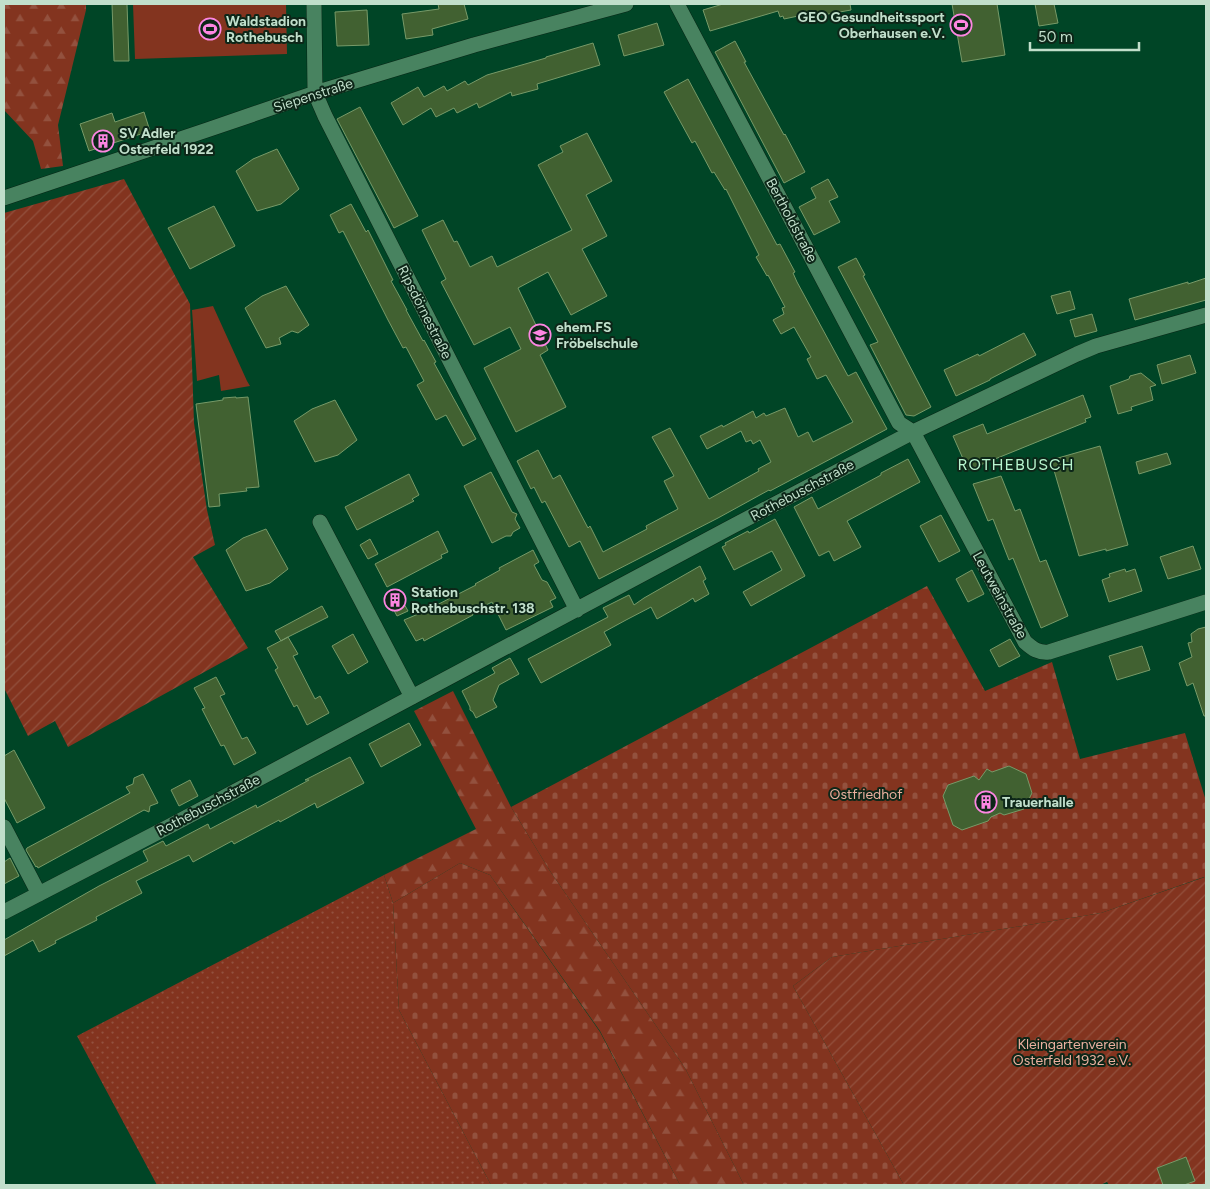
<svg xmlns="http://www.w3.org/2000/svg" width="1210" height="1189" viewBox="0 0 1210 1189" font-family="Figtree,sans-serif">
<defs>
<pattern id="grass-dots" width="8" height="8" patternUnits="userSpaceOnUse" patternTransform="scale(1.25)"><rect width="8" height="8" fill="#83341f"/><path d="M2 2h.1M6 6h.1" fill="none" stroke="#93513e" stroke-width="1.8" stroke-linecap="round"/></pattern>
<pattern id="forest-firs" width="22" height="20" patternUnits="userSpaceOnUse" patternTransform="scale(1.25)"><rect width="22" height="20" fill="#83341f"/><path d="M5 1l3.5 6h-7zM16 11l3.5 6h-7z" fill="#93513e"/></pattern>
<pattern id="cemetery-stones" width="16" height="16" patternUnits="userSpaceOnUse" patternTransform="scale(1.25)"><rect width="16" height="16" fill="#83341f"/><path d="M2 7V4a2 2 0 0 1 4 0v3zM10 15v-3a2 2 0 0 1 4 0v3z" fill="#93513e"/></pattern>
<pattern id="garden-furrows" width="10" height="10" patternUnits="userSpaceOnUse" patternTransform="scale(1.25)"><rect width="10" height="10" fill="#83341f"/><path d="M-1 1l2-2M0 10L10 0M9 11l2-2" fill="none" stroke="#93513e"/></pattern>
</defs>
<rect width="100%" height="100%" fill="#004526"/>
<!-- grass -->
<path fill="url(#grass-dots)" d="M384,875L393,903L399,1010L491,1185H157L77,1036Z"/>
<!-- forest -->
<path fill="url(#forest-firs)" d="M4,4H86V10L58,125L63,166L41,169L33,141L4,110Z
M453,691L511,807L550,871L685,1068L744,1185H680L600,1031L490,875L460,863L393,903L384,875L476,829L414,711Z"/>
<!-- cemetery -->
<path fill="url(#cemetery-stones)" d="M927,586L985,691L1052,662L1080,759L1185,733L1206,801V879L1204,877L1101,913L832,957L793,986L904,1185H744L685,1068L550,871L511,807Z
M460,863L490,875L600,1032L680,1185H491L399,1010L393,903Z"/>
<!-- park -->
<path fill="#83341f" d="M133,4H286L287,54L135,59Z
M213,306L247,381L250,386L221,391L219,375L197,381L192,310Z"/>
<!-- garden -->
<path fill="url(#garden-furrows)" d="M124,179L190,304L194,423L207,510L215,545L193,557L248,648L68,747L55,721L28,736L4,688V213Z
M1205,877L1206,879V1184L1202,1185H1109L1107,1182L1100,1185H904L793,986L832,957L1101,913Z"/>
<!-- building -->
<path fill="#416131" stroke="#779a68" d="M112,4H127L129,61H114Z
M438,4H464L468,19L432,29L433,35L406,39L402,14L439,9Z
M723,4H850L851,10L817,16V12L784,19L783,16L780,17L778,11L710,31L703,10Z
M952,4H997L1005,55L962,62Z
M1035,4H1054L1058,23L1039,26Z
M367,10L369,45L337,46L335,12Z
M657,23L664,45L624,56L618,35Z
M735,41L746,62H744L784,135L785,134L805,172L784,183L715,52Z
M593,43L600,65L537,84L538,89L512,96L511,92L479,108L477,103L457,113L454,108L436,117L431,108L403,125L391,103L418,87L424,97L444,86L447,91L465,81L468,85L487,75L546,58V57Z
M688,79L777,245L780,244L795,272L793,273L797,282L848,376L856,372L887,429L770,491L769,490L718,518L599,579L580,541L569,547L545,501L542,503L534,487L531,489L517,461L538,450L553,479L560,475L588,528L590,526L603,552L647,529L646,526L678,509L664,481L674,476L652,437L670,428L709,499L759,471L758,469L771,462L760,440L753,444L751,440L746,442L741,431L707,449L700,436L722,425L723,427L753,411L756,418L764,413L766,416L785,408L798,437L808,432L813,442L853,422L826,375L817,379L807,359L811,357L794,327L781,334L773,320L784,314L782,308L785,307L768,275L767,276L756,257L759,255L726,189L725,190L714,172L712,173L695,141L692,143L664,92Z
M360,107L418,216L394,228L337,119Z
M144,112L150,131L89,151L80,124L112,113L115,122Z
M587,133L612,181L586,195L607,236L582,249L607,296L571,315L548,272L518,288L548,350L540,355L566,407L516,432L484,368L521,349L510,327L474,345L441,282L446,279L422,230L443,220L454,242L457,241L470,267L492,256L497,267L572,230L538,165L563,152L560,146Z
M277,149L299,189L281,204L257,211L236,171L253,159Z
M828,179L838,197L829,201L840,222L814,235L799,207L816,198L811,188Z
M351,204L366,232L368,230L393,280L391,281L407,310H406L423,341L424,340L436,362L434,363L476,439L463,446L446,415L436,420L417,385L424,381L406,347L403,348L388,320L343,231L339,233L330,215Z
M214,206L235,246L190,269L168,228Z
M856,258L865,275L863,276L931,407L914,416L906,415L870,345L878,342L838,267Z
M1206,278V300L1135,320L1129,299L1188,282V284Z
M286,286L309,325L298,333L292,331L279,338L281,344L266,348L245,308L262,296Z
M1070,291L1075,309L1057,314L1051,296Z
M1092,314L1097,331L1075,337L1070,320Z
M1024,333L1036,355L990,379V380L956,396L944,370L978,354L979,356Z
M1190,355L1196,373L1162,384L1157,365Z
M1141,373L1156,385L1150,387L1153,400L1131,407L1132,410L1118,414L1110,386L1129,379L1130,376Z
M1083,395L1091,417L1085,419L1086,422L968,470L953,436L983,424L987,434Z
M236,397V398L248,397L259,487L246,488L247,491L219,494L220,506L209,507L196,404L223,400V398Z
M335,400L357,440L338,455L315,462L294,421L312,409Z
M1100,446L1128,545L1106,551V549L1079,556L1051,460Z
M1167,453L1171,464L1139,474L1136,462Z
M908,459L920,482L847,521L861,547L834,561L829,551L819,556L794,507L812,497L818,509L881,475V473Z
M491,472L512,512L517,514L515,519L520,528L513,532L511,536H506L492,543L464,486Z
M409,474L419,495L412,499L414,501L357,530L345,507Z
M1001,476L1015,511L1020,509L1040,562L1046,560L1068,616L1041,628L1013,558L1009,560L993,519L988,521L973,484Z
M941,515L960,551L939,562L920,526Z
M775,519L805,576L751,606L743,592L782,570L772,551L734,570L722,547L726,545L725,543L748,531L749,533Z
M266,529L288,569L270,583L246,591L226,550L243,538Z
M438,531L448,552L441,555L442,558L387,587L375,564Z
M370,539L378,554L368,559L360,545Z
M1193,546L1201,569L1168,579L1160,557Z
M533,550L539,562L534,565L542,580L547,582L556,598L550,601L553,607L506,630L492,602L472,612L473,615L424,641L423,638L416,641L404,620L423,612L476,585L475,584L500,570L499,568Z
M700,566L706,579L703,581L709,594L695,602L693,598L687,602L657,619L651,607L626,620L604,632L611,645L541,683L528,659L608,617L603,608L629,595L634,605L644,598Z
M1125,569L1126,572L1135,569L1142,591L1109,602L1102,580L1110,577L1109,574Z
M972,570L984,594L968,602L956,579Z
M398,593L408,611L397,616L388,599Z
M322,606L328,617L288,637L298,654L293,656L315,699L320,696L329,713L307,725L297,705L294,707L275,670L278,668L267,648L288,637L281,641L275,631Z
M1206,627V716H1204L1193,683L1187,686L1179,663L1192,657L1188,643L1192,642L1191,634L1198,629Z
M353,634L368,662L348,674L332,646Z
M1010,639L1020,656L999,667L990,650Z
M1142,646L1150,670L1117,680L1109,656Z
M510,658L519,674L499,685L493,700L497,707L476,718L473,712L470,710V707L462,691L495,673L492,668Z
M216,677L225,694L220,696L242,739L247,737L256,753L234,765L224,745L221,746L202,709L205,708L194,688Z
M409,723L421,745L381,767L369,744Z
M14,750L45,808L17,823L4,798V756Z
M350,757L364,783L317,808L315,803L280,822L279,820L234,844L232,841L193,862L189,855L136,881L142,893L96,917L97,920L55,941L56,943L39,952L33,940L4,956V940L99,886L148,861L143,851L163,841L166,846L208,824L210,829L256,805L257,808L309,780H305Z
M1009,766L1026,774L1032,793L1024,809L1004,815L1000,813L991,817L988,821L962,830L953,825L943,796L948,785L974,776L979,780L987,769L992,772Z
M143,774L158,803L150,806L149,812L144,810L38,868L37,866L36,867L26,850L27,848L130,793L126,787L133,784L134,778Z
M190,780L198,796L179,806L171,790Z
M10,858L19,876L4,884V862Z
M1186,1157L1195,1181L1184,1185H1163L1157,1168Z"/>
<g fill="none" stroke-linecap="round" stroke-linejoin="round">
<!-- minor casing -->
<g stroke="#072716" stroke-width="16">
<path id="minor" d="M314,4L315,93L325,116L577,610
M677,4L899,423L913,432L1025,642C1033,649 1038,653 1049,652L1206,602
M4,198L207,130L315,93L474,45L626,4
M320,522L412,697
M4,827L39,894
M4,912L170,826L733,526L913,432L1077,354L1096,346L1206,315"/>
</g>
<!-- minor -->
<use href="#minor" stroke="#488360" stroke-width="15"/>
</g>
<!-- icons -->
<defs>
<g id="stadium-ring" transform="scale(1.125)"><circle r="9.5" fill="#0d2618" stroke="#fd86e2" stroke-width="1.5"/><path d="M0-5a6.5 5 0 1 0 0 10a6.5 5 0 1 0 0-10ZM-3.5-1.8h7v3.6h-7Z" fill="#fd86e2"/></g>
<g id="building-ring" transform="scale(1.125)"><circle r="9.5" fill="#0d2618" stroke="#fd86e2" stroke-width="1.5"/><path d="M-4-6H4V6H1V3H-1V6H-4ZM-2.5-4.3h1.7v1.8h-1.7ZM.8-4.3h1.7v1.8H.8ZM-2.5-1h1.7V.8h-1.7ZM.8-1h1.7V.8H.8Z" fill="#fd86e2"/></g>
<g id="school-ring" transform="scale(1.125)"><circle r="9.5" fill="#0d2618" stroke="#fd86e2" stroke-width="1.5"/><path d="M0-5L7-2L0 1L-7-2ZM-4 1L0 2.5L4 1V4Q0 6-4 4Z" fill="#fd86e2"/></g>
</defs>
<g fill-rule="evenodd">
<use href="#stadium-ring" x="961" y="25"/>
<use href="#stadium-ring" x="210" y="29"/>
<use href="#building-ring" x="103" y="141"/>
<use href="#school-ring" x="540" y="335"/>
<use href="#building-ring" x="395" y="600"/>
<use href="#building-ring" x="986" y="802"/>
</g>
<g text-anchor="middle" stroke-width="4" stroke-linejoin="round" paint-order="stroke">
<!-- poi labels -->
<g font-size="14" font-weight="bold" fill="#c1dfcb" stroke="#0d2618" text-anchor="start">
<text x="945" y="22" text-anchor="end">GEO Gesundheitssport<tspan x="945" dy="16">Oberhausen e.V.</tspan></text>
<text x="226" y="26">Waldstadion<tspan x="226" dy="16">Rothebusch</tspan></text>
<text x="119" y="138">SV Adler<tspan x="119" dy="16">Osterfeld 1922</tspan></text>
<text x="556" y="332">ehem.FS<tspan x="556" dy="16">Fröbelschule</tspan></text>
<text x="411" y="597">Station<tspan x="411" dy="16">Rothebuschstr. 138</tspan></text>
<text x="1002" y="807">Trauerhalle</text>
</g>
<!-- street labels -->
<g font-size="14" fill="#c1dfcb" stroke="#0d2618">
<text transform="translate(313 95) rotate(-18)" y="5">Siepenstraße</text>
<text transform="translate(792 220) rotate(62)" y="5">Bertholdstraße</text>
<text transform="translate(425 312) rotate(63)" y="5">Ripsdörnestraße</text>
<text transform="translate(802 490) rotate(-28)" y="5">Rothebuschstraße</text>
<text transform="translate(1000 595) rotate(61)" y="5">Leutweinstraße</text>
<text transform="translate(208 805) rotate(-28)" y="5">Rothebuschstraße</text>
</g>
<!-- park labels -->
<g font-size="14" fill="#ecb09f" stroke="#0d2618">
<text x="866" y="799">Ostfriedhof</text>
<text x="1072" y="1049">Kleingartenverein<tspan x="1072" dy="16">Osterfeld 1932 e.V.</tspan></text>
</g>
<!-- quarter labels -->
<g font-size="16" letter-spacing="1" fill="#b8f5ce" stroke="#0d2618">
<text x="1016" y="470">ROTHEBUSCH</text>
</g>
</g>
<!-- border -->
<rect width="1210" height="1189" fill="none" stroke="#c1dfcb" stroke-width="10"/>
<!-- scale -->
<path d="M1030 42v8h109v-8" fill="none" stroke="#c1dfcb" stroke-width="2.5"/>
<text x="1038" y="42" font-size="15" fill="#c1dfcb" stroke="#0d2618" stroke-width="4" paint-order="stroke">50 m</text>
</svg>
